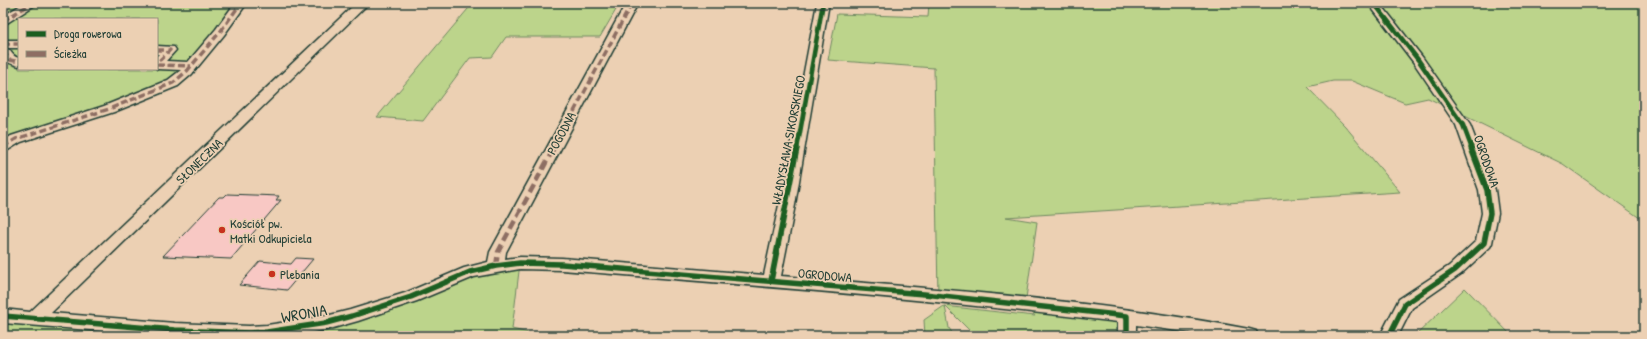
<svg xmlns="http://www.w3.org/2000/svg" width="1647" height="339" viewBox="0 0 1647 339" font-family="'Patrick Hand',sans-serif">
<rect width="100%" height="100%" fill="#ecd0b3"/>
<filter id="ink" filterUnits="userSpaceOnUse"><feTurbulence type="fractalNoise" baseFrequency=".025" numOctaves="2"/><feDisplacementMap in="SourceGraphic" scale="8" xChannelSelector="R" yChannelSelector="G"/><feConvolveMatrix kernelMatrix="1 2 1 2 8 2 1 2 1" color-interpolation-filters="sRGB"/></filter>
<g filter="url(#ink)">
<!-- green -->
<path fill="#bcd48b" stroke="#6e8860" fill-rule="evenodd" d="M3,3H241L181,77L3,148ZM19,19H157V69H19Z
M473,3H620L600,37H506L492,57L470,58L423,121L377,117Z
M929,3H1644V221L1563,164L1428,98L1405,103L1352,81H1333L1307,87L1345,126L1400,192L1006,217L1037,222L1025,305L1127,316V336H975L945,306L949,328L954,336H925L924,320L944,306L1035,316L1025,305L938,296L934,68L828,60L837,14L928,17Z
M520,263L512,329L541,336H3V316L175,330L301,327L470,272Z
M1465,288L1512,336H1415Z"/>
<!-- building -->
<path fill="#f8c8c4" stroke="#1f3d34" d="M227,194L279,196L276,200H281L231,259L163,256L219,197H224Z
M296,258L313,259L287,290L239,285L260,261L291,264Z"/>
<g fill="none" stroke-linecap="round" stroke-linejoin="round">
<!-- minor casing -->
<g stroke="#1f3d34" stroke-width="3">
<path id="minor" d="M24,3H38L7,23L3,25V16Z
M235,3H247L224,35L192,74L178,86L114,112L21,142L8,150L3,151V141L11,136L104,106L168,80L181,70L157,69V56L159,54H157V46L174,47L176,50L166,61L188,62L216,29Z
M356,3H369L51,313L175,323L249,326L267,325L326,316L350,310L405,293L464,268L488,262L490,252L626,3H638L506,252L505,259L520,257L562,258L764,275L779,205L817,3H829L795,205L781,276C937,289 1095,300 1249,329L1256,331L1258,336H1213L1136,325V336H1118V322C933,299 747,285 562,270L520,269L474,277L417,301L358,321L326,330L286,336H164L3,323V309L30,312Z
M1368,3H1380L1423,58L1470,125L1495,190L1498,213L1492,243L1490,247L1461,274L1412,308L1398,336H1380L1399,299L1449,266L1476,241L1482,213L1479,190L1456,125L1414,63Z
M3,40H19V48H5C11,49 12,57 19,58V66C0,61 3,59 3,40Z"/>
</g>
<!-- minor -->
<use href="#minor" fill="#ecd0b3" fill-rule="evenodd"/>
<!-- quiet-far1 -->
<path stroke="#8d6e63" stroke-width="3.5" stroke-dasharray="7 3.5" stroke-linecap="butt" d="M3,21L32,3
M3,44H19
M157,50H170L157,63
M3,51L10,60L19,62
M157,65L191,66
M3,147L16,139L109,109L173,83L187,71L220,32L241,3
M554,149L632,3"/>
<!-- quiet -->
<path stroke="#8d6e63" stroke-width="4.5" stroke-dasharray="9 4.5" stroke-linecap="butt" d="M496,266L498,252L554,148"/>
<!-- cycleway-far1 casing -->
<g stroke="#ecd0b3" stroke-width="6">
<path id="cycleway-far1" d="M1374,3L1419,61L1463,125L1472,149
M797,149L823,3"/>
</g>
<!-- cycleway casing -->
<g stroke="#ecd0b3" stroke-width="8">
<path id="cycleway" d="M771,281L797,148
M3,316L175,330L249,333L267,332L326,323L352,316L411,297L470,272L496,266L520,263L562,264L924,294L1127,316V336
M1389,336L1405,304L1455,270L1484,243L1490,213L1487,190L1471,148"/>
</g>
<!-- cycleway-far1 -->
<use href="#cycleway-far1" stroke="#1b5e20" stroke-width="4.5"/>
<!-- cycleway -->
<use href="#cycleway" stroke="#1b5e20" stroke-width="5.5"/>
</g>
</g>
<!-- markers -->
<g fill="#c8321e" stroke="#ecd0b3" stroke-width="1.5">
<circle cx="222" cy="230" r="4"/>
<circle cx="272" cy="274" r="4"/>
</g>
<g text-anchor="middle" stroke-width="3.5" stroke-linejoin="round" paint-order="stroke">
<!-- street labels -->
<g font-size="13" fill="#1f3d34" stroke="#ecd0b3">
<text transform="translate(561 133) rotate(-62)" y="5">POGODNA</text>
<text transform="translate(788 140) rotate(-79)" y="5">WŁADYSŁAWA SIKORSKIEGO</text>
<text transform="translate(199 161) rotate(-44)" y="5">SŁONECZNA</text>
<text transform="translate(1487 161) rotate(71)" y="5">OGRODOWA</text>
<text transform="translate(825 275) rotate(5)" y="5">OGRODOWA</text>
</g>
<!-- poi labels -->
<g font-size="13" fill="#1f3d34" stroke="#ecd0b3" text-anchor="start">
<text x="230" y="228">Kościół pw.<tspan x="230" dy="15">Matki Odkupiciela</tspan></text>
<text x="280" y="279">Plebania</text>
</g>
<!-- near-street labels -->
<g font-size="16" fill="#1f3d34" stroke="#ecd0b3">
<text transform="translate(304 313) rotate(-10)" y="6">WRONIA</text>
</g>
</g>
<!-- margin -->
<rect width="1647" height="339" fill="none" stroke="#ecd0b3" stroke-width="16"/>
<rect x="8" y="8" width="1631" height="323" fill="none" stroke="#1f3d34" stroke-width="1.5" filter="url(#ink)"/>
<!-- legend -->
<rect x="18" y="18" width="140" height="52" fill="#ecd0b3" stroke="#9a9580"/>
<rect x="26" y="31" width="20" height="6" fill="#1b5e20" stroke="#9a9580"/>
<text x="54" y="38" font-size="12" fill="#1f3d34">Droga rowerowa</text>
<rect x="26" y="51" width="20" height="6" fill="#8d6e63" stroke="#9a9580"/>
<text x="54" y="58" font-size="12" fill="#1f3d34">Ścieżka</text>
</svg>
